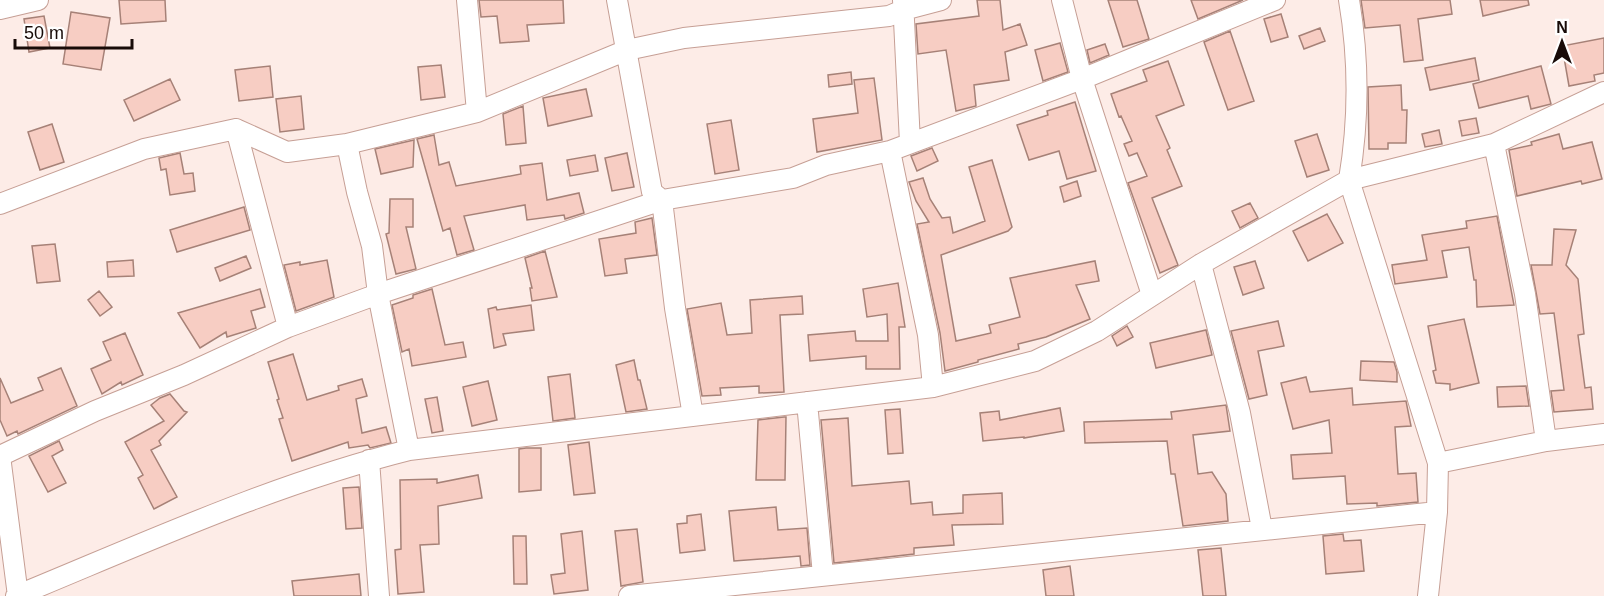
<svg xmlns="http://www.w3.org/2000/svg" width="1604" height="596" viewBox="0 0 1604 596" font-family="Arial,sans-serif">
<rect width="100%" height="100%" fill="#fdece7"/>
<!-- building -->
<path fill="#f7cdc3" stroke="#a68177" stroke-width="1.5" d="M119,0H165L166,21L121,24Z
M479,0H563L564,23L527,25L529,41L500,43L497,16L481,17Z
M977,0H1000L1003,30L1020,24L1027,45L1005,52L1009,80L974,85L976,106L956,111L946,50L918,54L916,24L979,16Z
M1108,0H1137L1149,39L1123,47Z
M1191,0H1243L1198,19Z
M1361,0H1450L1452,14L1418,19L1423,60L1404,62L1400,25L1365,28Z
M1480,0H1528L1529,5L1483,16Z
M71,12L110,18L101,70L63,64Z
M1281,14L1288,37L1271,42L1264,19Z
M44,16L50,48L29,52L24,19Z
M1320,28L1325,41L1304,49L1299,36Z
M1230,31L1254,101L1228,110L1204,42Z
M1604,38V73L1594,75L1595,81L1569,86L1562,46Z
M1060,43L1068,72L1043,81L1035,50Z
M1105,44L1109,55L1090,63L1087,50Z
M1475,58L1479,80L1430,90L1425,68Z
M1168,61L1184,105L1156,116L1170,148L1167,150L1182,186L1152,198L1178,265L1160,273L1128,183L1147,176L1137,153L1129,156L1124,144L1132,141L1121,116L1119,117L1111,94L1147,81L1143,70Z
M441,65L445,97L421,100L418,67Z
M270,66L273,97L239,101L235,70Z
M1541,66L1551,104L1531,109L1528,96L1479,108L1473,84Z
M851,72L852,84L829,87L828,75Z
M874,78L882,140L817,152L813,119L858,113L854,80Z
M170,79L180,100L134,121L124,100Z
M1401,85L1402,110H1407L1406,143H1388V149H1369L1368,87Z
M586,89L592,116L548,126L543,98Z
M301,96L304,129L280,132L276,99Z
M1075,102L1096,171L1067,179L1059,151L1029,160L1017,125L1048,115L1047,111Z
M523,106L526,143L506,145L503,114Z
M1476,118L1479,133L1462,136L1459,121Z
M731,120L739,170L715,174L707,124Z
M52,124L64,162L40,170L28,132Z
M1439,130L1442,144L1425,147L1422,134Z
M1317,134L1329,170L1307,177L1295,141Z
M1559,134L1563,149L1592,142L1602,179L1582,184L1581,181L1517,196L1509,150L1532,145L1531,142Z
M434,135L439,165L449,162L456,186L521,174L520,166L542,163L547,200L579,193L584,213L565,219L564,215L527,220L525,205L464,216L474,250L457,255L450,228L443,231L417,139Z
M414,140L413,167L381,174L375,149Z
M932,148L938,161L917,171L911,156Z
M180,153L184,174L193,173L195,191L170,195L166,169L161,170L159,158Z
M627,153L634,187L612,191L605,158Z
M595,155L598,171L570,176L567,160Z
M992,160L1012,227L1008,231L941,255L956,341L991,333L989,325L1020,317L1010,278L1095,261L1099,281L1076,285L1090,319L1046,337L1018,344L1019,349L978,360V362L945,371L940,333L917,224L929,222L916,201L909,182L923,178L930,199L942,218L950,217L953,233L985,221L969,167Z
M1077,181L1081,196L1064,202L1060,187Z
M390,199H413V227H406L416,269L396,274L386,234L389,233Z
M1250,203L1258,218L1240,228L1232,211Z
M244,207L250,230L177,252L170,230Z
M1327,214L1343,243L1308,261L1293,231Z
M1497,216L1514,305L1477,307L1476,280H1474L1469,247L1442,251L1447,277L1395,284L1392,265L1427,260L1422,235L1467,228L1466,221Z
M652,218L657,255L625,259L627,273L605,276L599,239L636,233L635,222Z
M1554,229L1576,230L1566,265L1578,279L1584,334L1578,335L1585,388L1591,387L1593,409L1554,412L1551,391L1564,390L1554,313L1540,314L1531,265H1552Z
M55,244L60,281L37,283L32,246Z
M545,251L557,297L532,301L530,288H532L525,258Z
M246,256L251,268L220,281L215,268Z
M133,260L134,276L108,277L107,262Z
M327,260L334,297L296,311L284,265L300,262V265Z
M1255,261L1264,288L1243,295L1234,267Z
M898,283L905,327H899L900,369H866V356L810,361L808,335L855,331L856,341H888L887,314L867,317L863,289Z
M260,289L265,307L251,311L256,328L227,337L226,332L200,348L178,313Z
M432,289L445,345L463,342L466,357L412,366L409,349L402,352L392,305L413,298V295Z
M99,291L112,307L100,316L88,300Z
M802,296L803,314L780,315L784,392L759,393V386L720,388L721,395L702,396L687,309L721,303L727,335L752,333L750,300Z
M531,305L534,330L503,334L506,345L494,348L488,309L496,307L497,310Z
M1464,319L1479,383L1450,390V384L1436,383L1433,371L1436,370L1428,326Z
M1278,321L1284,346L1258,351L1267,395L1249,399L1231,331Z
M1127,326L1133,337L1117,346L1112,336Z
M1206,330L1212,355L1156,368L1150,343Z
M125,333L143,375L122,385L121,382L102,394L91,369L111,360L103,342Z
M293,354L307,400L339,390L338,386L362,379L367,396L356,399L362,433L386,427L391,443L370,448L368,445L349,448L348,442L292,461L279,419L283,418L277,400L279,399L268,362Z
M634,360L638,380H640L647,409L626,412L616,365Z
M1361,361L1394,362L1397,372V382L1360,380Z
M61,368L77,406L18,434L17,431L7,436L0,420V378L11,403L43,390L38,378Z
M570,374L575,418L553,421L548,377Z
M1306,377L1310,392L1352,388L1353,405L1406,401L1411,426L1395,427L1398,474L1416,473L1418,502L1377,506V503L1347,504L1345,476L1293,479L1291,455L1332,453L1329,420L1293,429L1281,383Z
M488,381L497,420L472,426L463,387Z
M1526,386L1529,406L1498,407L1497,387Z
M170,394L184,411L187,412L159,441L161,445L151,450L177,497L154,509L138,478L143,475L125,442L164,421L151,405L160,398Z
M437,397L443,431L432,433L425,399Z
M1226,405L1230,431L1193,435L1198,474L1212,472L1226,494L1228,521L1183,526L1175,474H1171L1167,441L1085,443L1084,422L1172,419L1171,412Z
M1060,408L1064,431L1024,438V437L983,441L980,413L999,411L1000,420Z
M900,409L903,453L888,454L885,410Z
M784,417H786L785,480H756L758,420Z
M848,418L852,486L909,481L911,504L932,502L933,515L963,513V495L1002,493L1003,524L952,525L954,545L914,548V554L834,563L821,420Z
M59,441L63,450L52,456L66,483L48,492L29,456Z
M589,442L595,493L574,495L568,445Z
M526,448H541V490L519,492V449Z
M478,475L482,498L438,506L439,544L420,545L424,592L398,594L395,550L401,549L400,480L437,479V483Z
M359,487L362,528L346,529L343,488Z
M776,507L778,530L807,528L810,565L801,566L800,556L734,561L729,511Z
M701,514L705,550L680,553L677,524L687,523V516Z
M637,529L643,582L621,586L615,531Z
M582,531L588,590L554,594L551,575L565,573L561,534Z
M1343,534L1344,541L1361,540L1364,571L1326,574L1323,536Z
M513,536H526L527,584H514Z
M1221,548L1226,596H1203L1198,550Z
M1070,566L1074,596H1046L1043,570Z
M359,574L361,596H294L292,581Z"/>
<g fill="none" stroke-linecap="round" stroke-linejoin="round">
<!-- minor casing -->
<g stroke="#c69f95" stroke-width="22">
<path id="minor" d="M467,0L477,112
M617,0L652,192L662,200L675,308L693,416
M903,0L910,143
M1062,0L1082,79L1152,295
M1349,0C1359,59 1359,120 1349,180L1438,463L1437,512L1428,596
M0,9L38,0
M236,129L288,327
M347,144L357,192L372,246L378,294L409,450
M1494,144L1525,294L1546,441
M890,151L928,335L933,387
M0,204L144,149L236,129L287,152L347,144L477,112L627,50L684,38L889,16L903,10L941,0
M1201,264L1240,413L1262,529
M807,402L823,575
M0,456L95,411L184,375L288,327L378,294L662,200L793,178L826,165L890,151L1082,79L1275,0
M0,456L18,596
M369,460L379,596
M1438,463L1546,441L1604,434
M16,596C145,543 273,484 409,450L933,387L1035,361L1097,331L1201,264L1349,180L1494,144L1604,92
M629,596L1437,512"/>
</g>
<!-- minor -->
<use href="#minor" stroke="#fff" stroke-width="20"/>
</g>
<!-- north arrow -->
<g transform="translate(1562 42)" stroke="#ffffff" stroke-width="4.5" paint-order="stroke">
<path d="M0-4.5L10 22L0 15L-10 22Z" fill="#180b08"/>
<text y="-9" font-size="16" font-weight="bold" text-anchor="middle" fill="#180b08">N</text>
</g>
<!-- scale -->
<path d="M15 39v9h117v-9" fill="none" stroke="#180b08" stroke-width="3"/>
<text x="24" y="39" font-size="18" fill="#180b08" stroke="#ffffff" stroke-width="4.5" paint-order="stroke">50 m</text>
</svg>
